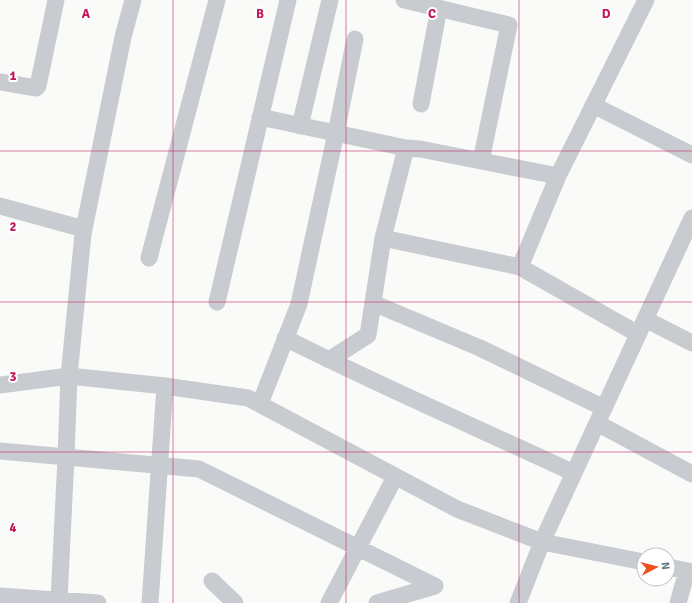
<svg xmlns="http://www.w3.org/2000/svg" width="692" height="603" viewBox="0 0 692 603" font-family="Signika,sans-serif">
<rect width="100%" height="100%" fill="#fafaf8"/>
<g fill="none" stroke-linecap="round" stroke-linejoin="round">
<!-- street -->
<path stroke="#c8ccd0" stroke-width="17" d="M404,0L509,25L481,161
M0,82L36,88L38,86L56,0
M421,104L439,8
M593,105L692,155
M260,117L406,148
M300,126L330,0
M0,206L84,229
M383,238L520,267L638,334
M149,258L217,0
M520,267L558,176L646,0
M217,302L288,0
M373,303L480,348L604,408
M645,319L692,343
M285,338C380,386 478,428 574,473
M329,360L368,335L383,238L406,148L420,149L558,176
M0,385L69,376L165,386L248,398L457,509L542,542L644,562
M260,404L299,304L336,133L355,39
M597,423L692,474
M0,451L199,469L435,586
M668,567L692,572
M212,581L235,603
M0,596L98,603
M59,600L66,457L69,376L83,234L123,37L133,0
M150,603L165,386
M329,603L395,477
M377,603L435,586
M518,603L542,542L692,218
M678,603L687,571"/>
</g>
<!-- grid -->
<path fill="none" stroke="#c2185b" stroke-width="1" stroke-opacity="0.55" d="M173,0V603M346,0V603M519,0V603M0,151H692M0,302H692M0,452H692"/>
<g font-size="13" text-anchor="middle" font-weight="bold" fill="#c2185b" stroke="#fff" stroke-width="4" stroke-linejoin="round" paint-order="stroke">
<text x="86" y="18">A</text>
<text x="260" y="18">B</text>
<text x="432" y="18">C</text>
<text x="606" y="18">D</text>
<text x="13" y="80">1</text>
<text x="13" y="231">2</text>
<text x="13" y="381">3</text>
<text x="13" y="532">4</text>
</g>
<!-- north arrow -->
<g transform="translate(656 567) rotate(83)"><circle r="19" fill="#ffffff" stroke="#c1c8ce"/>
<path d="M0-3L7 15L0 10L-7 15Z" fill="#f15021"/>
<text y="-6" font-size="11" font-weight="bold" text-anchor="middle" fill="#637685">N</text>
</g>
</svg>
